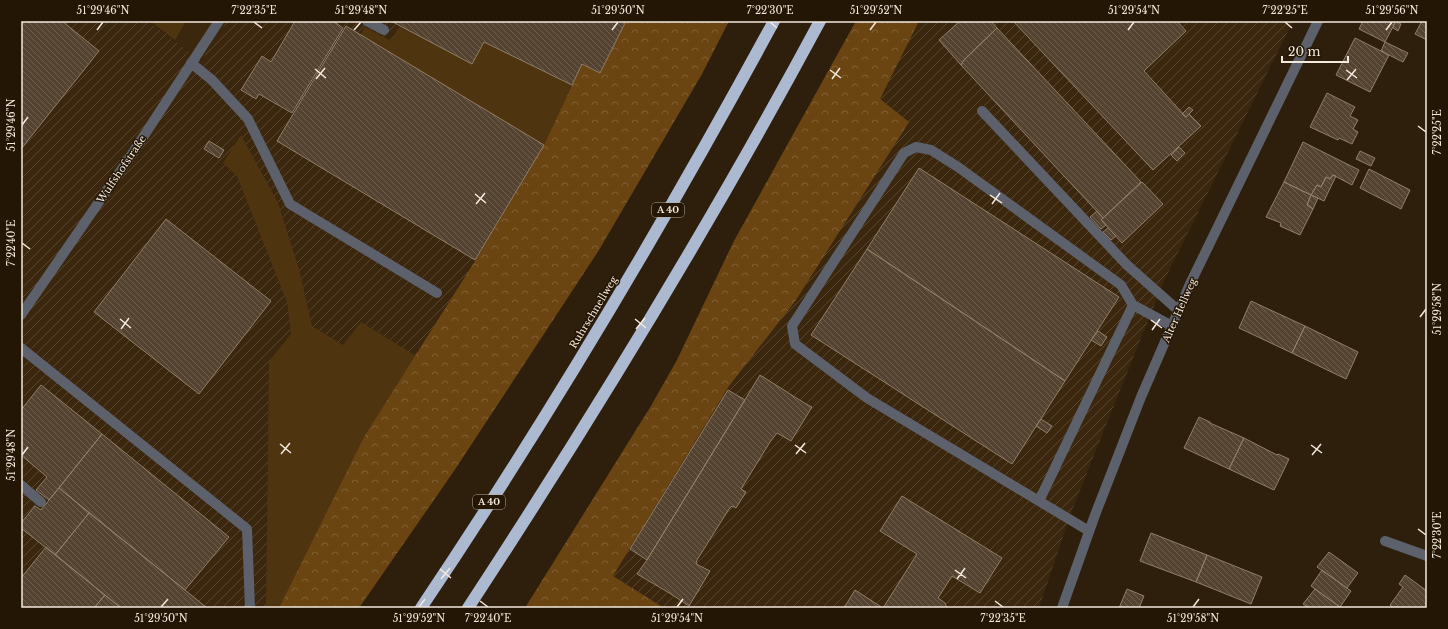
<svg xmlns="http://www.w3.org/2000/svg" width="1448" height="629" viewBox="0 0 1448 629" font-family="'Libre Baskerville',serif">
<defs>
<pattern id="industrial-furrows" width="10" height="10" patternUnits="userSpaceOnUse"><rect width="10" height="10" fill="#3b270e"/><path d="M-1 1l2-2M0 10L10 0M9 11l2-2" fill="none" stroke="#584631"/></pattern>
<pattern id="forest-crowns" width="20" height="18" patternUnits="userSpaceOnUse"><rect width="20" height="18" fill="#6a4511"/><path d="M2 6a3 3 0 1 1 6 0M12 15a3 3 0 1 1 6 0" fill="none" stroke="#806033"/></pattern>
<pattern id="building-back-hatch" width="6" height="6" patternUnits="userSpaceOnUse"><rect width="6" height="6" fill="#544330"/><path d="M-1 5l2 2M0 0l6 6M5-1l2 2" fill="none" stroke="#6d5e4e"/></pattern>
</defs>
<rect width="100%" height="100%" fill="#2e1f0d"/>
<!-- built -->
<path fill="#3b270e" d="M148,21H227L201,61Z"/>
<!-- industrial -->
<path fill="url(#industrial-furrows)" d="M21,21H148L201,61L227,21H636L298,608H21Z
M856,21H1293L1164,281L1072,510L1039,608H525L651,406L677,360L734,241Z"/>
<!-- green -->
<path fill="#4f3410" d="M150,21H186L175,40Z
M400,25L472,64L484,42L572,85L544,145L360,35L365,27L391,41Z
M241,135L278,203L299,269L312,326L343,345L361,322L416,356L364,437L279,608H266L269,361L291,334L287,302L237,176L223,163Z"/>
<!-- forest -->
<path fill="url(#forest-crowns)" d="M626,21H729L702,74L599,250L454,471L359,608H279L364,437L475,261L544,145L582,64L600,73Z
M856,21H919L880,99L909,122L796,300L729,386L613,576L664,608H525L651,406L677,360L734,241Z"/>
<!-- building -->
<path fill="url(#building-back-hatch)" stroke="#917e69" d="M21,21H62L99,51L21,149Z
M295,21H333L343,28L292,113L259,94L256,99L241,90L262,56L271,62Z
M391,21H626L600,73L582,64L572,85L484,42L472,64Z
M960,21H991L997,28L964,60L961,65L939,40Z
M1013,21H1177L1186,31L1144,71L1186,117L1189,114L1201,126L1153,170Z
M1363,21H1396L1385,42L1359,29Z
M1395,21L1401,24L1398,31L1393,28Z
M1422,21H1427V40L1415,34Z
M346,26L544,145L475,260L277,141Z
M997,28L1141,182L1103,218L961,65L964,60Z
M1355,38L1389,55L1370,92L1336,75Z
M1385,42L1408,53L1403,62L1381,51Z
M1327,93L1355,107L1350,116L1358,120L1353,129L1358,132L1352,144L1339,138L1338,140L1310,127Z
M1189,107L1193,110L1186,117L1182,114Z
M209,141L224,150L219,158L204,149Z
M1303,142L1359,170L1352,185L1333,175L1330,179L1326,177L1321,187L1317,185L1311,195L1284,182Z
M1179,147L1185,153L1177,161L1171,155Z
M1360,151L1375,158L1371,166L1356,159Z
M919,168L1119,297L1065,381L867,249Z
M1369,169L1410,190L1401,209L1360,188Z
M1333,175L1336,176L1324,201L1311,195L1317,185L1321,187L1326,177L1330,179Z
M1142,182L1163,204L1122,243L1101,220Z
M1284,182L1311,195L1307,205L1313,209L1300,235L1280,226L1281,223L1266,217Z
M1311,195L1318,198L1313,209L1307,205Z
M1097,211L1103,218L1101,220L1106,225L1101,229L1090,217Z
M166,219L271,301L199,394L94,312Z
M1108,228L1116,236L1111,240L1103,232Z
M867,249L1065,381L1012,464L811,335Z
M1251,301L1305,326L1292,353L1239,328Z
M1305,326L1358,352L1346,379L1292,353Z
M1098,331L1107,337L1101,346L1091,340Z
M760,375L806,404L812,407L791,441L777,433L770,442L741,489L746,492L736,508L732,506L729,509L697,560L696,563L698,565L710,571L689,606L671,594L637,574L647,560Z
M41,385L102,434L49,500L36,490L47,477L21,455V410Z
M728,390L745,400L647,560L630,549Z
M1199,417L1210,422V423L1244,438L1229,469L1184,448Z
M1041,419L1052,426L1047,433L1036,426Z
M102,434L229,537L185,590L59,488Z
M1244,438L1277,455L1278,454L1289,459L1274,490L1229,469Z
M59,488L89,513L55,555L21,528V523L35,506L41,510Z
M902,496L1002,558L980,593L952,576L938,598L945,603L947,608H844L855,590L883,608L917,554L880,531Z
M89,513L185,590L207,608H121L55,555Z
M1151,533L1207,555L1196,582L1140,561Z
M46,547L105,595L94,608H21V578Z
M1329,552L1358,573L1347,588L1317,567Z
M1207,555L1262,577L1251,604L1196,582Z
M1322,570L1351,591L1340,607L1311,586Z
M1405,575L1427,591V608H1393L1390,605L1403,587L1399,584Z
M1127,589L1144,596L1139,608H1119Z
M1315,589L1340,607L1342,608H1309L1308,607L1303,604Z
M105,595L121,608H94Z"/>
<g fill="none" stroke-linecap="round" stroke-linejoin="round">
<!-- service -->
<path stroke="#5c616b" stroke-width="10" d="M367,21L384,30
M191,63L212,80L248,119L290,204L437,293
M982,111L1127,265L1179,311
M21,348L247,529L250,608
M21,485L41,502
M1039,501L1133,305
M1089,531L867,398L795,344L792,326L904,153L916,147L931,150L958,167L1121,285L1133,305L1172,326"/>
<!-- minor -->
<path stroke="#5c616b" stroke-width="10" d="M21,315L130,157L219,21
M1385,541L1427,556"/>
<!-- tertiary -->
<path stroke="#5c616b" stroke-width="10" d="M1062,608L1095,515L1141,397L1190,284L1318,21"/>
<!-- motorway -->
<path stroke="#abb9d1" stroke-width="12" d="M421,608C548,419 665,222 774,21
M468,608C593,417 712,222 820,21"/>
</g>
<!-- ticks -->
<path fill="none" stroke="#f4e9de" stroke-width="1.5" d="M254,22L262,28M770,22L777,28M1285,22L1292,28M97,30L103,22M354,30L361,22M612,30L618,22M870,30L876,22M1128,30L1134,22M1386,30L1392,22M315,69L326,78M830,70L841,78M1346,70L1357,78M316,79L325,68M832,79L840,68M1347,80L1356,69M22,125L28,117M1418,126L1426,132M475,194L486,203M990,195L1002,203M476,204L485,193M992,204L1000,193M22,243L30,249M1420,317L1426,309M120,319L131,328M635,319L646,328M1151,320L1162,328M121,329L129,318M636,329L645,318M1152,330L1160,319M280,444L291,453M795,445L806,453M1311,445L1322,453M281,454L290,443M796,454L805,443M22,455L28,447M1312,455L1321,444M1418,529L1426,535M440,569L451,578M955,570L966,578M441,579L450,568M957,579L965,568M480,601L488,607M995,601L1003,607M161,607L168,599M419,607L425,599M677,607L683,599M1193,607L1199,599"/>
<g text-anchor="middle" stroke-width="3" stroke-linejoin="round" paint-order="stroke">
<!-- shield labels -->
<g fill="#241604" stroke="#b6aa9d" stroke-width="1">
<rect x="652" y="203" width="32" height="14" rx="3"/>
<rect x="473" y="495" width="32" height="14" rx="3"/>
</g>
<g font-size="9" font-weight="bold" fill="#f4e9de">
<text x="668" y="213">A 40</text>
<text x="489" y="505">A 40</text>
</g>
<!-- street labels -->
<g font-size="10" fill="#f4e9de" stroke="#241604">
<text transform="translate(121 169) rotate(-56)" y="4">Wulfshofstraße</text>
<text transform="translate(1179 310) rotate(-66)" y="4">Alter Hellweg</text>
<text transform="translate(593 312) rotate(-59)" y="4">Ruhrschnellweg</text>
</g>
</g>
<!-- border -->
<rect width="1448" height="629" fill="none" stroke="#241604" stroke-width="44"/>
<!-- scale -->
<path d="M1282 56v6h66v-6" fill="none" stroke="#f4e9de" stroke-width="2"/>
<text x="1288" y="56" font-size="12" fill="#f4e9de" stroke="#241604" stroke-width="3" paint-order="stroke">20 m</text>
<rect x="22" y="22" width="1404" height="585" fill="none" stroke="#f4e9de" stroke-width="1.5"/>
<g font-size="10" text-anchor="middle" fill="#f4e9de">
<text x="103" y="14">51°29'46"N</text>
<text x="254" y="14">7°22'35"E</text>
<text x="361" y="14">51°29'48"N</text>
<text x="618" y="14">51°29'50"N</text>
<text x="770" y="14">7°22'30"E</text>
<text x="876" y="14">51°29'52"N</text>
<text x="1134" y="14">51°29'54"N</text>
<text x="1285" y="14">7°22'25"E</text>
<text x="1392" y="14">51°29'56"N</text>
<text transform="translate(11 125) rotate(-90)" y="4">51°29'46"N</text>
<text transform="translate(1437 132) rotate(-90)" y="4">7°22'25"E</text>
<text transform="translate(11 243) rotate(-90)" y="4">7°22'40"E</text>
<text transform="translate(1437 309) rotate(-90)" y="4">51°29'58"N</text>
<text transform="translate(11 455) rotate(-90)" y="4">51°29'48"N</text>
<text transform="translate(1437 535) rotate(-90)" y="4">7°22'30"E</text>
<text x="161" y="622">51°29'50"N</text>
<text x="419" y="622">51°29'52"N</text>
<text x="488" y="622">7°22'40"E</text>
<text x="677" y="622">51°29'54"N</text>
<text x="1003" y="622">7°22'35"E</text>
<text x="1193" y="622">51°29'58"N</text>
</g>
</svg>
